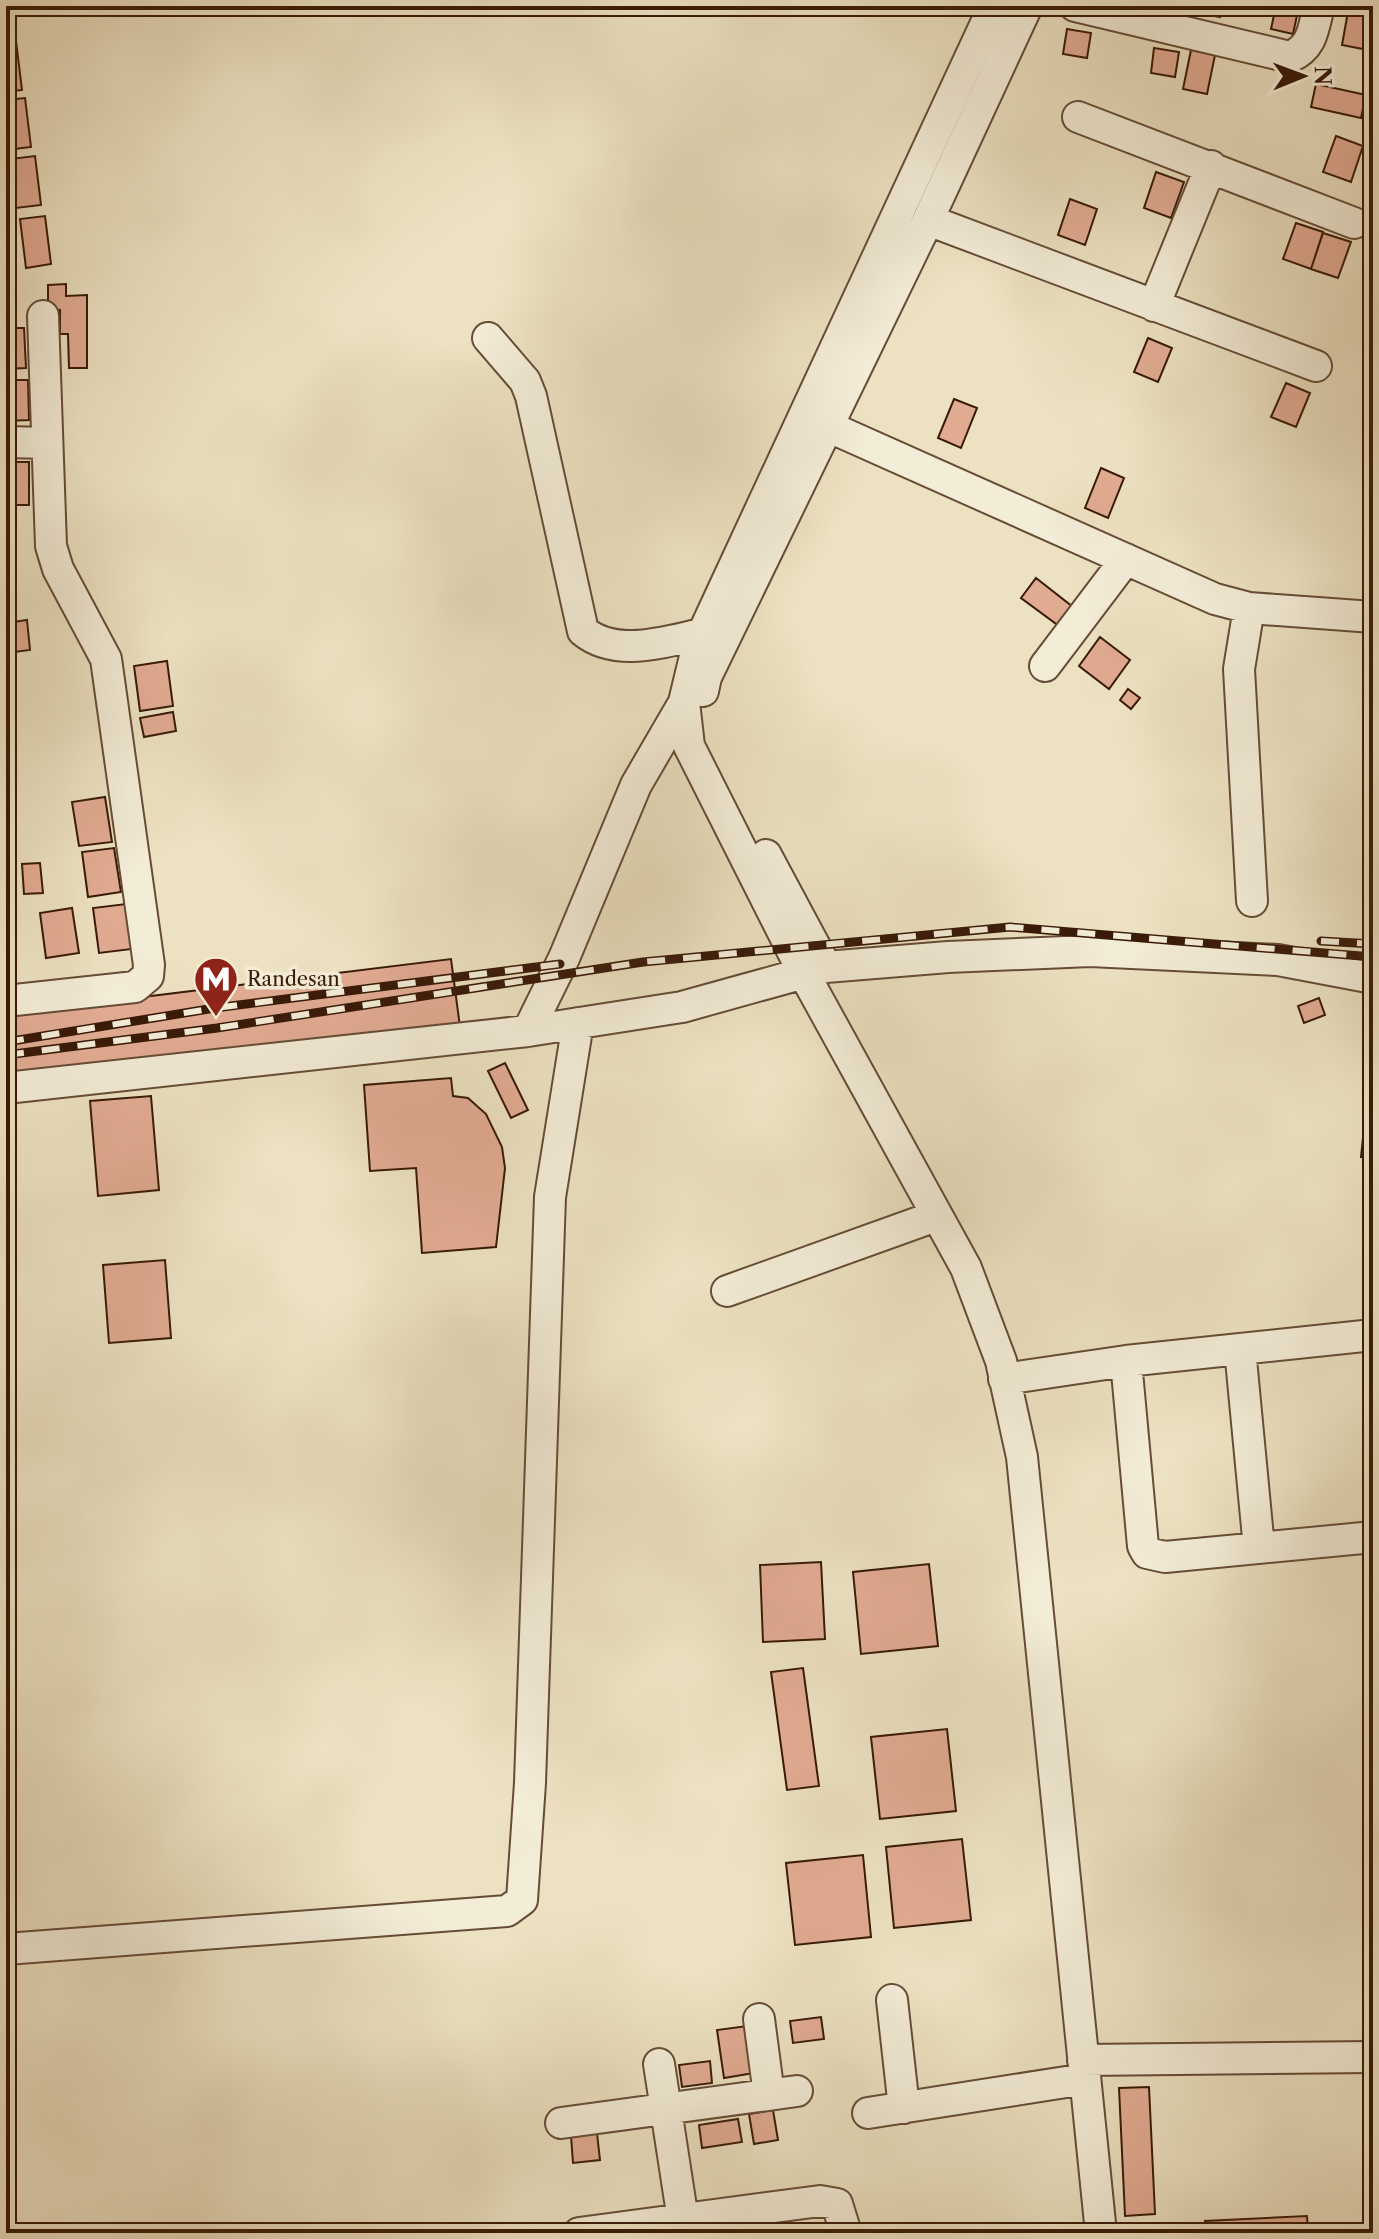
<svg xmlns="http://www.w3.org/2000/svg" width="1379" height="2239" viewBox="0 0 1379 2239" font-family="'Libre Caslon Text',serif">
<rect width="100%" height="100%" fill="#ece1c1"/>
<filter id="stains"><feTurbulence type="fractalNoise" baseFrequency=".0025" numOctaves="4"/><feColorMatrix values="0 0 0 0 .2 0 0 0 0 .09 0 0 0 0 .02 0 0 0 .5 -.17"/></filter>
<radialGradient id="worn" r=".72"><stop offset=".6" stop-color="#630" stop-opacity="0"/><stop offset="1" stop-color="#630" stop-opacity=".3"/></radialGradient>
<!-- building -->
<path fill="#e1ab92" stroke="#391a07" stroke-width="2" d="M1196,6H1222L1220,17L1195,12Z
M1276,6H1299L1293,34L1271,29Z
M1349,6H1373L1368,50L1342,45Z
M1067,29L1091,33L1087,58L1063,54Z
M16,41L22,90L6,92V42Z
M1154,48L1179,52L1175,77L1151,73Z
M1191,50L1215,55L1207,94L1183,89Z
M1316,84L1366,95L1361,118L1311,107Z
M25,98L31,147L6,150V100Z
M1336,136L1363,146L1351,182L1323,172Z
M35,156L41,205L16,208L10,159Z
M1156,172L1184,182L1171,218L1144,208Z
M1070,199L1097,209L1085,245L1058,235Z
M45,216L51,264L26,268L20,219Z
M1296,223L1323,232L1311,269L1283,259Z
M1323,233L1351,242L1338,278L1311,269Z
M66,284V296L87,295V368H69L68,334H60V310H48V285Z
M6,328H24L26,368L6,369Z
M1148,338L1172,348L1158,382L1134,372Z
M6,380H28L29,420L6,421Z
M1286,383L1310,393L1296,427L1271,417Z
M954,399L977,408L961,448L938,438Z
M6,462H29V505H6Z
M1101,468L1124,478L1108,518L1085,508Z
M1036,578L1073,607L1059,626L1021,598Z
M27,620L30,650L6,653V623Z
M1100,637L1130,660L1109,689L1079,666Z
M167,661L173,706L140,711L134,666Z
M1128,689L1140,698L1131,709L1120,700Z
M173,712L176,731L144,737L140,718Z
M105,797L112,842L79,846L72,802Z
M114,848L121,892L88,897L82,852Z
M40,863L43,893L24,894L22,864Z
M126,904L132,949L99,953L93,908Z
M72,908L79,953L46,958L40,913Z
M451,959L460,1027L6,1084V1014Z
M1319,998L1325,1015L1304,1023L1298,1006Z
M1373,1040V1158L1361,1157Z
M505,1063L528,1110L511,1118L488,1071Z
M451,1078L453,1096L468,1098L486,1114L502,1147L505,1168L496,1247L422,1253L416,1168L370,1171L364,1085Z
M151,1096L159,1190L98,1196L90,1101Z
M165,1260L171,1338L109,1343L103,1265Z
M821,1562L825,1639L763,1642L760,1565Z
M929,1564L938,1646L861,1654L853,1572Z
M803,1668L819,1786L787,1790L771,1672Z
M947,1729L956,1811L880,1819L871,1737Z
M962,1839L971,1920L894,1928L886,1847Z
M863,1855L871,1937L795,1945L786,1863Z
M821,2017L824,2039L793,2043L790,2021Z
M747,2026L754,2073L724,2078L717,2030Z
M710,2061L712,2083L682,2087L679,2065Z
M1149,2087L1155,2214L1125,2216L1119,2088Z
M773,2110L778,2140L754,2144L749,2114Z
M738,2119L742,2142L702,2148L699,2125Z
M597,2133L600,2160L573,2163L571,2136Z
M1307,2216L1308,2233H1206L1205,2221Z
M829,2228V2233H798V2231Z"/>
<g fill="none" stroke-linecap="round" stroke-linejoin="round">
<!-- minor casing -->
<g stroke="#664c36" stroke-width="34">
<path id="minor" d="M994,6L698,644L684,702L689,746L803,972L966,1268L1001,1361L1022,1457L1101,2233
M1075,6L1290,57C1313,47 1313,29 1319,6
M1078,117L1354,223
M928,220L1316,366
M1154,306L1211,166
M488,338L525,381L531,396L583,631C616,658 664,642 702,634
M827,426L1215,599L1249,608L1373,617
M6,442L47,443
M1249,608L1239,669L1252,901
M1045,666L1126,559
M703,691L706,677L928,220L1027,6
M766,855L826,967
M6,1001L135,987L148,976L149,965L106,659L58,569L51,546L43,316
M528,1031L564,958L636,785L686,699
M6,1088L528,1031L682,1007L826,967L948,957L1090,951L1278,960L1373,978
M727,1291L936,1216
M1240,1349L1259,1548
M1126,1361L1143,1546L1147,1553L1165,1557L1373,1537
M1004,1379L1126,1361L1373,1335
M6,1949L507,1911L522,1900L530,1783L550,1197L578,1023
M892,2000L904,2108
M759,2019L769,2095
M1083,2060L1373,2057
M659,2064L683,2220
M868,2113L1085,2079
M561,2123L797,2091
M579,2233L820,2201L837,2204L846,2233"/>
</g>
<!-- minor -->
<use href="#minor" stroke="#f3ecd7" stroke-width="30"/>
<!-- rail casing -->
<g stroke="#391a07" stroke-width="9">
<path id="rail" d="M1321,941L1373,944
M6,1042L215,1008L560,964
M6,1055L217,1028L643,962L1010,927L1373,957"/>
</g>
<!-- rail -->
<use href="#rail" stroke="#f3ecd7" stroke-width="6" stroke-dasharray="18" stroke-linecap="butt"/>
</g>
<!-- icons -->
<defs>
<g id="metro-pin" transform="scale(2.3)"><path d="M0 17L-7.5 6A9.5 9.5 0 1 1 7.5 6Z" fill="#8f2418" stroke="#f3ecd7"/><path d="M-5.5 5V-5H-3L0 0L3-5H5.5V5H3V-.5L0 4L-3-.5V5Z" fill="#fff"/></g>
</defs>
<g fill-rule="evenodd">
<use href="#metro-pin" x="216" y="979"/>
</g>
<g text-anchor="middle" stroke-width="7" stroke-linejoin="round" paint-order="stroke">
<!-- poi labels -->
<g font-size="20" fill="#391a07" stroke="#f3ecd7" text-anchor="start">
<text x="247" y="986">Randesan</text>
</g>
</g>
<!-- margin -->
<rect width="1379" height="2239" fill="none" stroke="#ece1c1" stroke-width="32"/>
<rect x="8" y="8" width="1363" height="2223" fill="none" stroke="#391a07" stroke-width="4"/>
<rect x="16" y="16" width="1347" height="2207" fill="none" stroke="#391a07" stroke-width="2"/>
<!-- north arrow -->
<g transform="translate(1303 76) rotate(89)" stroke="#f3ecd7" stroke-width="6" paint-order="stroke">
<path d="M0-6L14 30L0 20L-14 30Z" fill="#391a07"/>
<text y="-12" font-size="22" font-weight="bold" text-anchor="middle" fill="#391a07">N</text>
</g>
<rect width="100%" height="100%" filter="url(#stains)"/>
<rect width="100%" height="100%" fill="url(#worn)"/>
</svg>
